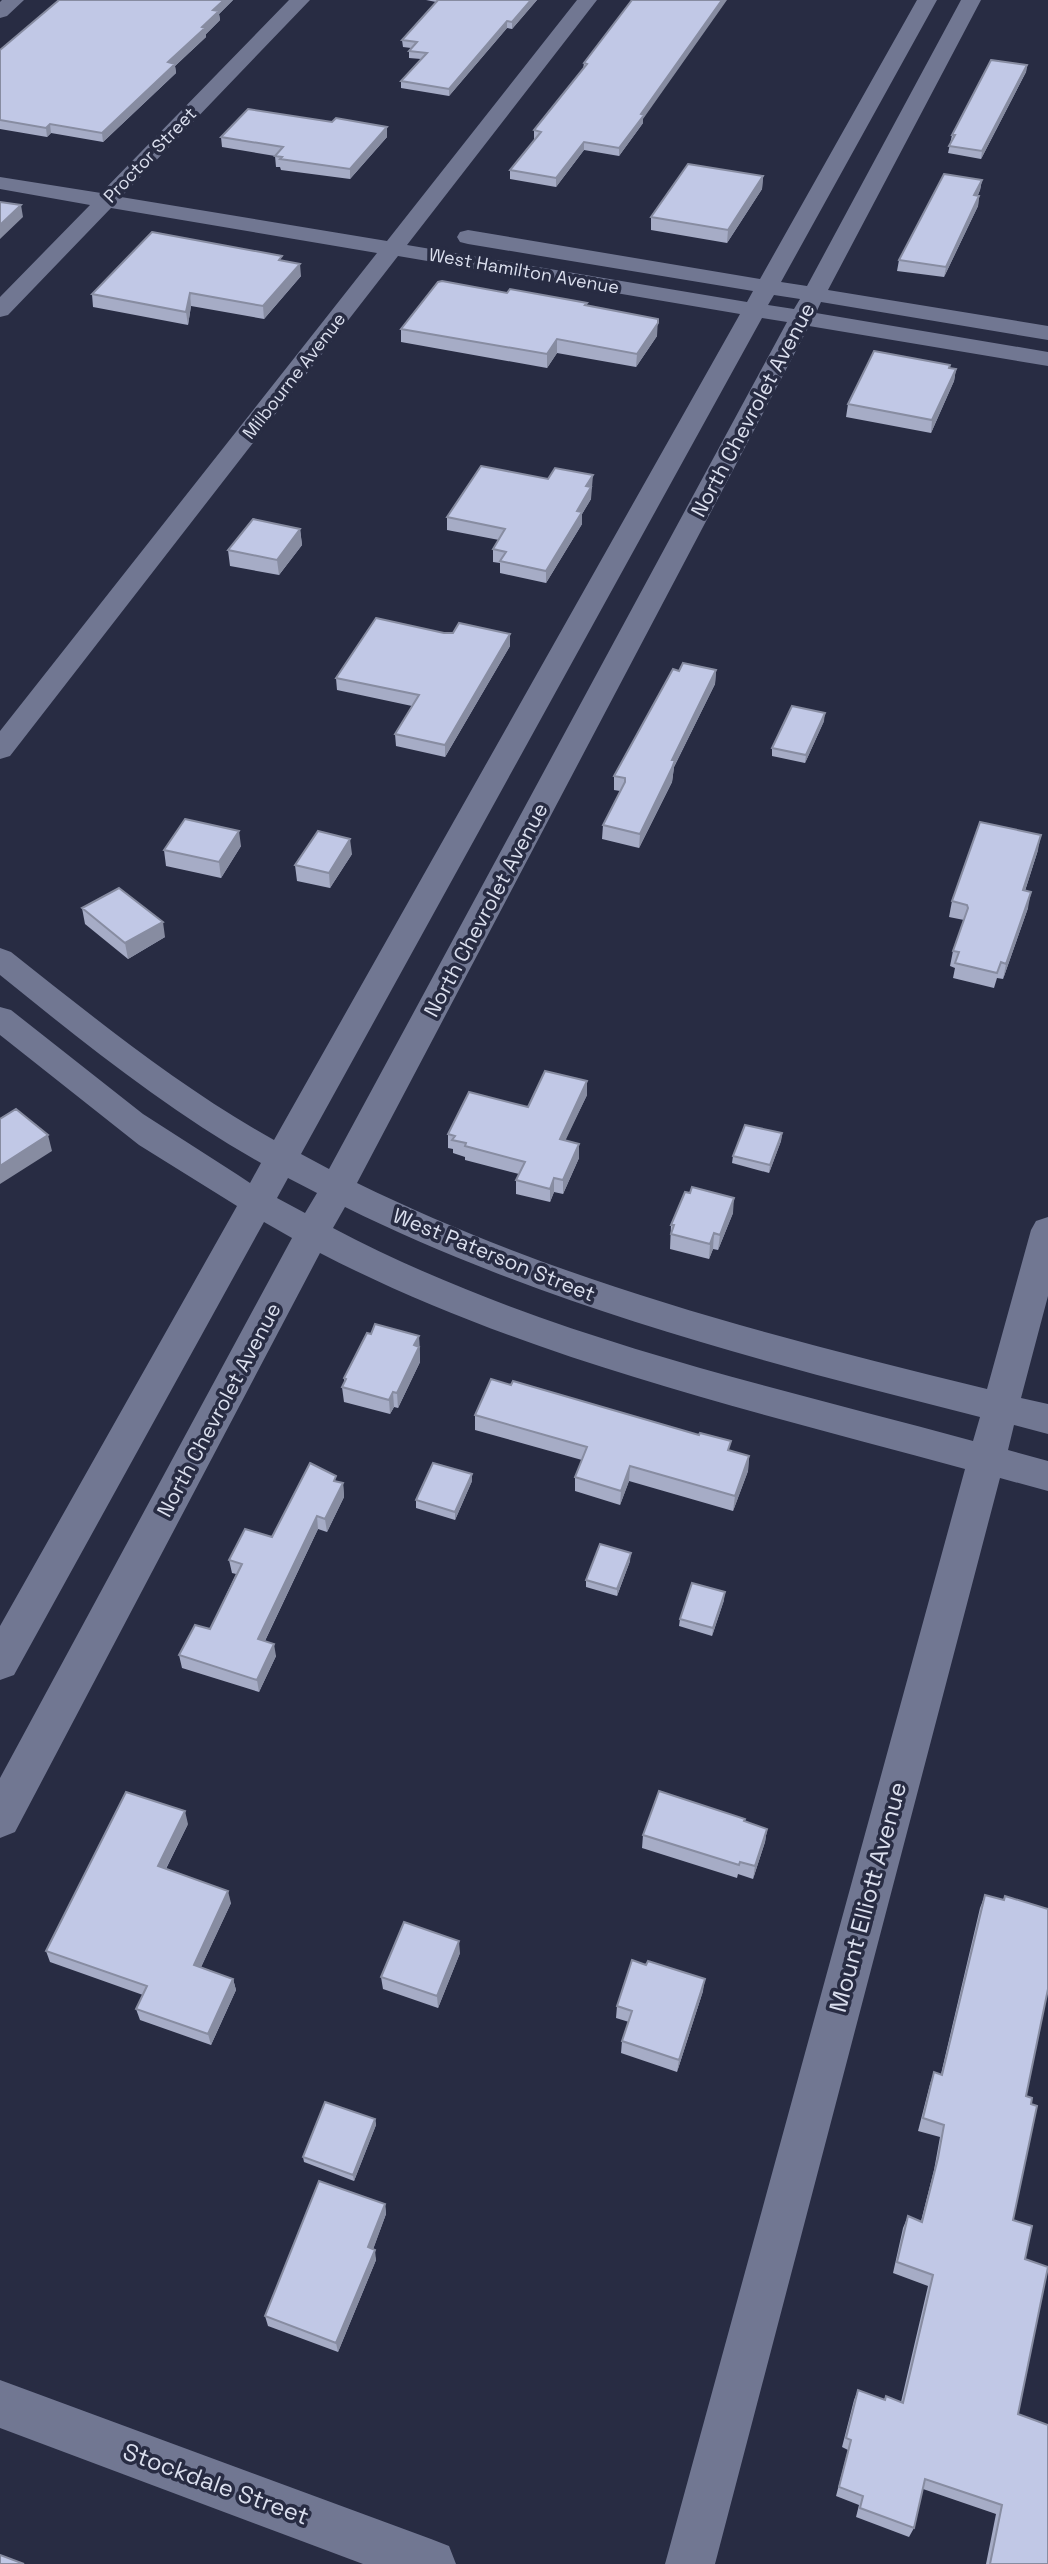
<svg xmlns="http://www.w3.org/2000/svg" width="1048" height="2564" viewBox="0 0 1048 2564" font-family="'Space Grotesk',sans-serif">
<rect width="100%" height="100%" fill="#282c43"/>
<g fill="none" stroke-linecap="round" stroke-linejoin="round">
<!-- minor -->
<path fill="#717792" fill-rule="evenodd" d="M2,0H24L7,16L0,18V2Z
M289,0H310L121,197L387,241L577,0H597L407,245L747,302L753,291L468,244L460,242L457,237L460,232L468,230L760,279L917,0H937L781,282L807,286L961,0H981L828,290L1048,326V340L821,302L816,313L1048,352V366L809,326L357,1183C562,1283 767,1335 987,1389L1031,1230L1036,1221L1048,1217V1296L1021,1398L1048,1404V1434L1014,1425L1008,1450L1048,1461V1491L1000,1478L715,2564H665L965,1469C746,1409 523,1358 320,1253L15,1832L0,1838V1778L292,1238L264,1222L14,1675L0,1680V1626L237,1206L139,1145L0,1035V1007L11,1010L143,1114L238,1175L250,1183L261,1163C167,1110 84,1043 0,975V948L11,952C96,1019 179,1087 274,1140L740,314L398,256L10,756L0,759V731L377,253L111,208L8,315L0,317V297L90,205L0,189V177L101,193ZM774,295L800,299L794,309L768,305ZM762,318L787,322L329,1169L301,1154ZM288,1178L317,1193L305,1213L277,1198ZM345,1207C546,1306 762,1362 980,1417L973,1441C755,1382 534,1334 333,1228Z
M0,2380L431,2539L449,2546L456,2564H363L0,2428Z"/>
</g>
<!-- wall -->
<path fill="#a6acc6" d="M59,0H233L219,14L220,20L206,34V37L175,66L176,73L103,142L51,133L47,137L0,129V50Z
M426,0H537L512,29L507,28L449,96L401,88V81L421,59L409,58V51L411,48L403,47L402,40L436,2Z
M632,0L643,123L619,156L584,150L556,187L510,179V170L535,139H534V130L583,69L584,63Z
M1027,65L1026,72L981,159L948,153L952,135Z
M332,122L387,127V137L350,179L281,170L280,167H276L275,156L222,147L221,137Z
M763,176L762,189L727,243L651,230V217Z
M982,180L980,190L978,195L979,196L978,206L944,277L897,271L899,260Z
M283,261L301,276L264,319L191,306L188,325L93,307L92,294Z
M507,293L587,303V306L657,336L636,367L557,353L547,368L401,342V329Z
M950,365V368L956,369L954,381L931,433L846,417L848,404Z
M548,479L592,487L591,489V499L582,514V524L546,583L500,573V563L493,562V549L499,540L447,530V517Z
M300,529L302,545L279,575L230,566L228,550Z
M510,646L445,757L396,746L395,734L412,706L337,690L336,678Z
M716,670L715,684L674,767L672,782L639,848L602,839L603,825L620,791L614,790V776L679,671Z
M824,721L805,763L772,756V748Z
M241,846L221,878L166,866L164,850Z
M1038,850L1025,891L1028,908L1003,979L997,978L994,988L953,978L955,968L950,966L953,951L964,920L949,917L952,901Z
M352,854L330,888L297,881L295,865Z
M82,908L165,937L128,959L85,924Z
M587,1095L565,1140L579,1158L563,1194L554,1192L550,1202L516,1194V1180L519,1174L465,1160V1157L453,1153V1149L448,1148V1134L528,1107Z
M782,1133L781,1141L769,1173L732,1163L733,1156Z
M733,1213L718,1250L713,1249L709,1259L670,1249L671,1225Z
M371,1334L419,1336L420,1362L398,1408L394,1407L390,1414L344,1402L342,1387L344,1383V1378Z
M475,1415L730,1451L749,1456L748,1471L733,1511L629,1481L620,1505L575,1491V1477L582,1460L475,1430Z
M472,1481L455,1520L416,1508V1500Z
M337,1482L343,1483L344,1497L327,1532L318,1529L265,1641L276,1656L259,1692L182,1668L179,1655L210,1629L236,1574L232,1573L229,1560L272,1537Z
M630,1561L617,1596L586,1587V1580Z
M724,1600L712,1636L679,1626L680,1619Z
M744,1822L767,1829L765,1842L753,1879L738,1874L737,1878L642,1848L643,1835Z
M188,1824L166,1869L231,1903L201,1967L233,1979L236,1990L211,2045L140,2020L136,2009L143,1995L50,1962L46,1951Z
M985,1895L1026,2096L1013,2220L1025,2259L1018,2414L1048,2564H986L996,2514L923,2489L914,2528L909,2537L856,2517L859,2505L836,2496L848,2450L842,2447L854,2400L858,2390L885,2400L886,2396L901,2402L928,2286L893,2273L903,2228L908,2216L921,2221L934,2170L940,2137L918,2131L930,2084L934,2072L941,2074L980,1908Z
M460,1953L438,2008L383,1989L381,1977Z
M703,1991L677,2072L621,2053L622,2041L629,2022L616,2018L617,2006Z
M375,2119L376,2125L354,2181L304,2162L303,2157Z
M385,2204L386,2214L373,2249L376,2260L338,2352L268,2326L265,2316Z"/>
<!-- shaded-wall -->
<path fill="#878ca1" d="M224,0H233L219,14L220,20L206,34V37L175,66L176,73L103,142L102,133L202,27L213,10Z
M531,0H537L512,29V22Z
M722,0H727L643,119V123L619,156V148L641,114Z
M507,21V28L449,96V89Z
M1027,65L1026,72L981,159L982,151Z
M50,124L51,133L47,137L46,128Z
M387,127V137L350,179V169Z
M584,142V150L556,187V178Z
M763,176L762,189L727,243L728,230Z
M982,180L980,190L973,205L974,195Z
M979,196L978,206L944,277L946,267Z
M21,205L23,217L0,239V225Z
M300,264L301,276L264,319L263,306Z
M190,293L191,306L188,325L186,312Z
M658,319L657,336L636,367L637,354Z
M557,339V353L547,368V354Z
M956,369L954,381L931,433L932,420Z
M593,475L591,499L582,514V524L546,583V571L577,511L586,486Z
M300,529L302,545L279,575L277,560Z
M510,634V646L445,757V745Z
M716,670L715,684L674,767L672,782L639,848L640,834L672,760Z
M825,713L824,721L805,763L806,755Z
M239,831L241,846L221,878L219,862Z
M1041,835L1038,850L1020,906L1023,890Z
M350,839L352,854L330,888L329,873Z
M1031,892L1028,908L1003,979L1006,964Z
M163,922L165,937L128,959L125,943Z
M587,1081V1095L560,1152V1139Z
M782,1133L781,1141L769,1173L770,1165Z
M48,1135L52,1151L0,1184V1166Z
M579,1144V1158L563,1194V1180Z
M554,1178V1192L550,1202V1189Z
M734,1198L733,1213L718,1250L720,1235Z
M714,1233L713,1249L709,1259L710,1244Z
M419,1336L420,1362L398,1408L397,1393L414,1345Z
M393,1392L394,1407L390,1414L389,1400Z
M749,1456L748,1471L733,1511L735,1496Z
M630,1466L629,1481L620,1505L621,1491Z
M472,1474V1481L455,1520V1512Z
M343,1483L344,1497L327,1532L325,1519Z
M317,1516L318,1529L260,1651L258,1639Z
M631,1553L630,1561L617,1596V1589Z
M725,1592L724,1600L712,1636L713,1628Z
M274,1644L276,1656L259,1692L257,1680Z
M185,1811L188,1824L161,1878L158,1866Z
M767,1829L765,1842L753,1879L755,1866Z
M228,1891L231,1903L197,1976L194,1965Z
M459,1941L460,1953L438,2008L437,1996Z
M233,1979L236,1990L211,2045L208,2034Z
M705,1979L703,1991L677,2072L679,2060Z
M375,2119L376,2125L354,2181L353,2175Z
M385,2204L386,2214L370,2258L368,2247Z
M375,2250L376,2260L338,2352L336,2343Z"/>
<!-- building -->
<path fill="#c1c8e6" stroke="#878ca1" stroke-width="2" d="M59,0H224L213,10L219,11L202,27L205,28L168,62L175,64L102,133L50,124L46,128L0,120V50Z
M438,0H531L512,22L507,21L449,89L401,81L427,53L409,51L417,42L402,40Z
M632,0H722L641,114L644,115L619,148L584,142L556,178L510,170L541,132L534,130L587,64L584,63Z
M991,60L1027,65L982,151L949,146L955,135H952Z
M248,109L332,122L336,118L387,127L350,169L280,159L282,157L275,156L283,147L221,137Z
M688,164L763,176L728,230L651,217Z
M944,174L982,180L974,195L979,196L946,267L899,260Z
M0,202L21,205L0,225Z
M152,232L282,256L279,260L300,264L263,306L190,293L186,312L92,294Z
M442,281L507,293L510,289L587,303L585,305L658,319V323L637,354L557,339L547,354L401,329L438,282Z
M874,351L950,365L949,368L956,369L932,420L848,404Z
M481,466L548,479L555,468L593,475L586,486L591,487L577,511L582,512L546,571L500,561L506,552L493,549L505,529L447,517Z
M253,519L300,529L277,560L228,550Z
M376,618L444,633H453L459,623L510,634L445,745L395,734L419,695L336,678Z
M683,663L716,670L672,760H675L672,768L640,834L603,825L625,782V778L614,776L673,669L679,671Z
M792,706L825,713L806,755L772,748Z
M185,819L239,831L219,862L164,850Z
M980,822L1041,835L1023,890L1031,892L1006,964L1001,962L997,973L955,963L959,952L953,951L968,908L967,905L952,901Z
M318,831L350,839L329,873L295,865Z
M119,888L163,922L125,943L82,908Z
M545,1071L587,1081L560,1139L579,1144L563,1180L554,1178L550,1189L516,1180L525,1162L465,1146L466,1143L452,1140L455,1136L448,1134L469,1092L528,1107Z
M16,1109L48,1135L0,1166V1119Z
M745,1125L782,1133L770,1165L733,1156Z
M692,1187L734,1198L720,1235L714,1233L710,1244L671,1234L674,1225H671L685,1192L690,1193Z
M375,1324L419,1336L414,1345L419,1347L397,1393L393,1392L389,1400L342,1387L346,1379L344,1378L367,1333L371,1334Z
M491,1379L511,1385L513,1381L699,1435L700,1433L731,1441L728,1450L749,1456L735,1496L630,1466L621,1491L575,1477L587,1447L475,1415Z
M310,1463L336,1476L334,1481L343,1483L325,1519L317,1516L258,1639L274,1644L257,1680L179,1655L195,1625L210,1629L242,1564L229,1560L245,1529L272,1537Z
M433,1463L472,1474L455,1512L416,1500Z
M600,1544L631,1553L617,1589L586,1580Z
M692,1583L725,1592L713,1628L680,1619Z
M659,1791L745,1819L744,1821L767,1829L755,1866L740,1862L739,1865L643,1835Z
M126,1792L185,1811L158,1866L228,1891L194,1965L233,1979L208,2034L136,2009L147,1986L46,1951Z
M985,1895L1004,1900L1005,1896L1048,1909V1989L1026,2096L1032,2098L1031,2104L1037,2106L1013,2220L1032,2226L1025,2259L1048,2267L1018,2414L1048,2425V2564H990L1002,2505L925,2479L914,2528L860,2508L863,2496L839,2487L851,2440L846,2438L858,2390L885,2400L886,2396L903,2403L933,2275L897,2262L908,2216L922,2222L938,2158L944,2125L923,2118L934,2072L942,2075Z
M404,1922L459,1941L437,1996L381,1977Z
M632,1960L646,1965L648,1961L705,1979L679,2060L622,2041L632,2011L617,2006Z
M325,2102L375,2119L353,2175L303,2157Z
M319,2181L385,2204L368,2247L375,2250L336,2343L265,2316Z
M0,2555L24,2564H0Z"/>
<g text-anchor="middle" stroke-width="7" stroke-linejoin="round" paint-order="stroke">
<!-- far-street labels -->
<g font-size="18" fill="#dbdfee" stroke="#282c43">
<text transform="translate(150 155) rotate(-46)" y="6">Proctor Street</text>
<text transform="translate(524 271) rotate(10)" y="6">West Hamilton Avenue</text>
<text transform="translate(294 376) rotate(-52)" y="6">Milbourne Avenue</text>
</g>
<!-- street labels -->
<g font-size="21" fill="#dbdfee" stroke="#282c43">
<text transform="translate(753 410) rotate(-62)" y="7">North Chevrolet Avenue</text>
<text transform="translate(486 910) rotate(-62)" y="7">North Chevrolet Avenue</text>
<text transform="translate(494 1255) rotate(22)" y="7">West Paterson Street</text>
<text transform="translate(219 1410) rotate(-62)" y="7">North Chevrolet Avenue</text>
</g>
<!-- near-street labels -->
<g font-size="24" fill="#dbdfee" stroke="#282c43">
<text transform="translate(868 1897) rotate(-75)" y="8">Mount Elliott Avenue</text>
<text transform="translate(216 2484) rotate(20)" y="8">Stockdale Street</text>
</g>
</g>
</svg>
